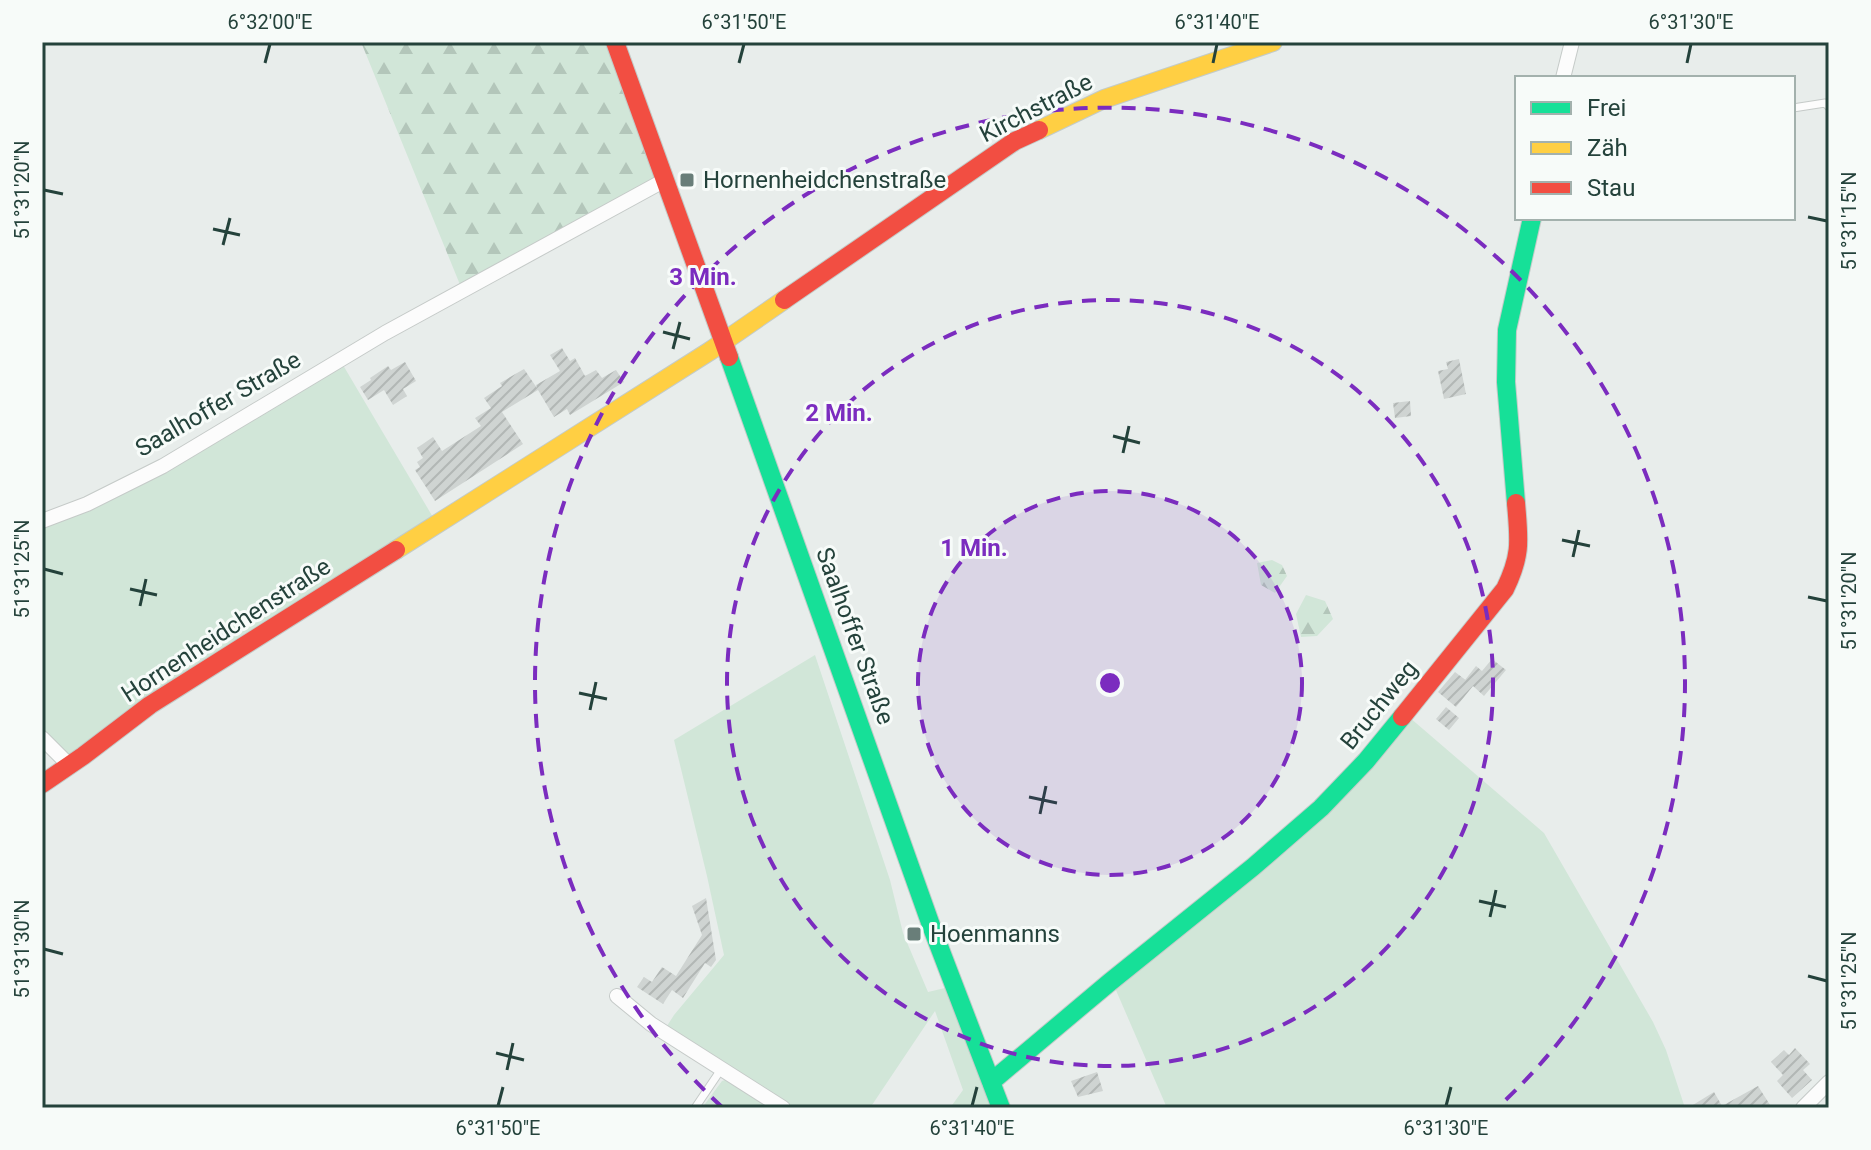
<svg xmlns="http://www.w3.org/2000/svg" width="1871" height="1150" viewBox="0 0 1871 1150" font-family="Roboto,sans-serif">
<defs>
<pattern id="forest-firs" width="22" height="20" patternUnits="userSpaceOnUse" patternTransform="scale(2)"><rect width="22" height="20" fill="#d1e6d8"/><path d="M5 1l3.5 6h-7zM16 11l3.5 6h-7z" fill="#b3c6ba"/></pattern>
<pattern id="building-hatch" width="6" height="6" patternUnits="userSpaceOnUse" patternTransform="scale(2)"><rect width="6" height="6" fill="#cfd4d2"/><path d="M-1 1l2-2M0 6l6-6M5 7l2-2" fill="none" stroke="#b2b7b5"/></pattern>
</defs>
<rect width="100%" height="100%" fill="#e8edeb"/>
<!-- grass -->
<path fill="#d1e6d8" d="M340,360L437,524L69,765L42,738V521L87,504Z
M815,655L890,880L903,933L928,992L945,988L991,1108H950L963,1090L935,1011L870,1108H793L667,1026L674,1015L724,955L707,876L674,740Z
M1409,717L1544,833L1653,1022L1666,1050L1685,1108H1167L1115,988Z
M728,1079L777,1108H702L722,1081Z"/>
<!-- forest -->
<path fill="url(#forest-firs)" d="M361,42H615L665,180L463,292Z
M1272,560L1282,565L1287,576L1275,593L1261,585L1257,563Z
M1306,595L1325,601L1333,619L1317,636L1301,637L1296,614Z"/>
<!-- building -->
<path fill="url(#building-hatch)" d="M562,348L570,361L575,358L585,376L596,370L602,378L616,370L624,382L570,415L567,409L554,417L538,390L502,412L523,444L435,501L415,470L420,467L417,462L423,458L417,448L433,437L442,451L481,426L475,418L491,408L484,398L502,386L500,383L524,369L537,388L536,385L560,371L550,355Z
M1459,359L1466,394L1444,399L1438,371L1448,369L1446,362Z
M405,362L416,381L403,389L407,396L393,405L384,390L368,400L360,387L371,380L370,378L388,366L391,370Z
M1410,401L1411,416L1395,418L1393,403Z
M1492,659L1506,670L1484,696L1473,686L1456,707L1438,692L1455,672L1467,681L1465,680L1476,666L1482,671Z
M1446,707L1459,718L1449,730L1436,719Z
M706,898L716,960L711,967L705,963L683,998L672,990L663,1004L637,987L644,977L652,982L662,967L676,976L702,935L692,906Z
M1795,1048L1810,1064L1803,1070L1812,1080L1792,1098L1777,1081L1783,1075L1771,1062L1784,1050L1789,1055Z
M1097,1072L1103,1091L1078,1097L1071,1081Z
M1758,1086L1772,1108H1688L1714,1092L1722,1106Z"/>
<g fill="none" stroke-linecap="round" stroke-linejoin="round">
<!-- lane casing -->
<g stroke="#c5cac8" stroke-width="9">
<path id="lane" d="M1793,108L1825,103L1829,107
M695,1108L722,1068"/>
</g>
<!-- street casing -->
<g stroke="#c5cac8" stroke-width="16">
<path id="street" d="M1563,78L1572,42
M42,521L87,504L163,466L385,333L665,180
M42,738L69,765
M617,996L651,1024L783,1108
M1803,1108L1829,1082"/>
</g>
<!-- fast casing -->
<g stroke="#c3cbc8" stroke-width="20">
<path id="fast" d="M729,357L932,928L1001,1108
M1516,503L1506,382L1507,330L1532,218
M991,1082L1110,982L1253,867L1321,808L1366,761L1402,717"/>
</g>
<!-- slow casing -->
<g stroke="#c3cbc8" stroke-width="20">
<path id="slow" d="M1039,130L1104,99L1273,42
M396,550L710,351L784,300"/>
</g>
<!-- jam casing -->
<g stroke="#c3cbc8" stroke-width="20">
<path id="jam" d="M615,42L729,357
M784,300L1015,141L1039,130
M1402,717L1505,589C1522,554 1519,540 1516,503
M42,784L83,756L150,705L396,550"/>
</g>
<!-- lane -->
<use href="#lane" stroke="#fcfcfc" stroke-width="7"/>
<!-- street -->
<use href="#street" stroke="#fcfcfc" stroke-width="14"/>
<!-- fast -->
<use href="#fast" stroke="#16e098" stroke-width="18"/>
<!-- slow -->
<use href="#slow" stroke="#ffcf43" stroke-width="18"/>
<!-- jam -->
<use href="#jam" stroke="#f24e42" stroke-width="18"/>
</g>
<!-- ticks -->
<path fill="none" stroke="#24423b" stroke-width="3" d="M265,63L270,44M739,63L744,44M1213,63L1217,44M1687,63L1691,44M44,190L63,194M1808,217L1827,221M213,229L240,235M223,245L230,218M663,332L690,339M673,349L680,322M1113,436L1140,443M1123,453L1129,426M1562,540L1590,546M1573,557L1579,530M44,569L63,574M130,589L157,595M1808,597L1827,601M140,606L146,579M579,693L607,699M590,710L596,682M1029,797L1057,803M1040,814L1046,786M1479,901L1506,907M1490,917L1496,890M44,949L63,954M1808,976L1827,981M496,1053L524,1060M507,1070L513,1043M498,1106L503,1087M972,1106L977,1087M1446,1106L1451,1087"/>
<!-- distance rings -->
<circle cx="1110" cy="683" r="192" fill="#7b2cbf" fill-opacity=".12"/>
<g fill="none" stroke="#7b2cbf" stroke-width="4" stroke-dasharray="14 10">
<circle cx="1110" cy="683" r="192"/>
<circle cx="1110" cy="683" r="383"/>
<path d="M722 1107A575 575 0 1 1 1498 1107"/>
</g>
<!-- markers -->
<g fill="#697e79" stroke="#f7fbf9" stroke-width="3">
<rect x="679" y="172" width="16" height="16" rx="4"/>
<rect x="906" y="926" width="16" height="16" rx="4"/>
</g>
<g text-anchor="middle" stroke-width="6" stroke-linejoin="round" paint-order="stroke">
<!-- street labels -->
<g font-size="24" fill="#24423b" stroke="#f7fbf9">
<text transform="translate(1036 108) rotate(-27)" y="8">Kirchstraße</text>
<text transform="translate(218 404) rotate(-30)" y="8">Saalhoffer Straße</text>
<text transform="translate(226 630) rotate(-33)" y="8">Hornenheidchenstraße</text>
<text transform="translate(855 636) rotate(70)" y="8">Saalhoffer Straße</text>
<text transform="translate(1379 705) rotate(-51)" y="8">Bruchweg</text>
</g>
<!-- poi labels -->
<g font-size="24" fill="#24423b" stroke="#f7fbf9" text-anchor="start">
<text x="703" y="188">Hornenheidchenstraße</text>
<text x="930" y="942">Hoenmanns</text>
</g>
</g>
<circle cx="1110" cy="683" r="12" fill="#7b2cbf" stroke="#f7fbf9" stroke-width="4"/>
<g font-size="24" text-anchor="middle" font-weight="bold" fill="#7b2cbf" stroke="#f7fbf9" stroke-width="6" stroke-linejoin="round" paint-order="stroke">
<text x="703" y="285">3 Min.</text>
<text x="839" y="421">2 Min.</text>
<text x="974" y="556">1 Min.</text>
</g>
<!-- border -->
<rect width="1871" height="1150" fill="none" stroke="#f7fbf9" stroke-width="88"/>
<!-- legend -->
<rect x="1515" y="76" width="280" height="144" fill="#f7fbf9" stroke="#a3b1ad" stroke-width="2"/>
<rect x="1531" y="102" width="40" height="12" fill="#16e098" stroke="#a3b1ad" stroke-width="2"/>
<text x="1587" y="116" font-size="24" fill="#24423b">Frei</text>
<rect x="1531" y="142" width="40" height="12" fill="#ffcf43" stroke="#a3b1ad" stroke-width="2"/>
<text x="1587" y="156" font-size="24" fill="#24423b">Zäh</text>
<rect x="1531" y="182" width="40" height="12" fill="#f24e42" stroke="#a3b1ad" stroke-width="2"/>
<text x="1587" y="196" font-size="24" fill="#24423b">Stau</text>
<rect x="44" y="44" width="1783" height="1062" fill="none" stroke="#24423b" stroke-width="3"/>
<g font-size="20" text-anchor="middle" fill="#24423b">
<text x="270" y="29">6°32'00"E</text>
<text x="744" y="29">6°31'50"E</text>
<text x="1217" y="29">6°31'40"E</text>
<text x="1691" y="29">6°31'30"E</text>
<text transform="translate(22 190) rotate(-90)" y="7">51°31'20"N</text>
<text transform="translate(1849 221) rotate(-90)" y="7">51°31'15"N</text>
<text transform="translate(22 569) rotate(-90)" y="7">51°31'25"N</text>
<text transform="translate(1849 601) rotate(-90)" y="7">51°31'20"N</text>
<text transform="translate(22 949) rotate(-90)" y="7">51°31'30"N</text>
<text transform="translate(1849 981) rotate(-90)" y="7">51°31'25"N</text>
<text x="498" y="1135">6°31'50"E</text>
<text x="972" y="1135">6°31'40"E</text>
<text x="1446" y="1135">6°31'30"E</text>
</g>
</svg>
